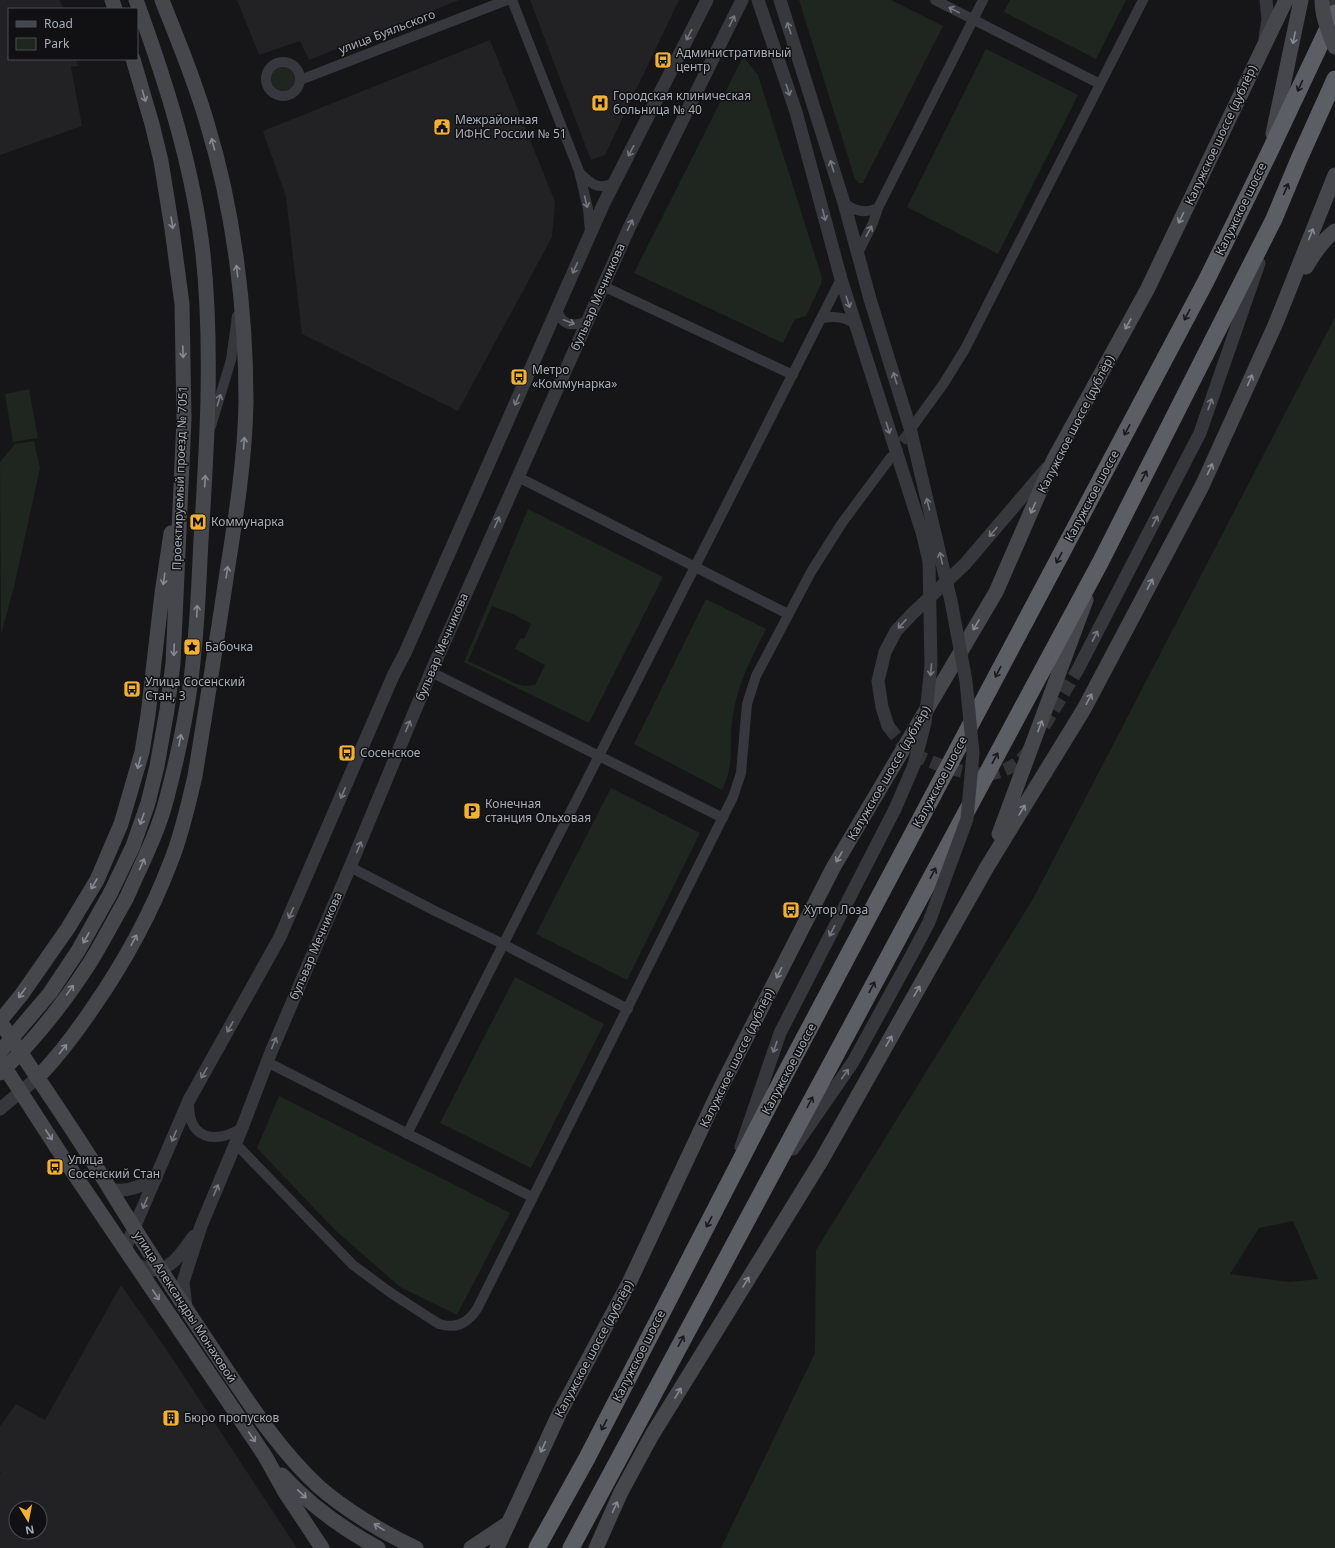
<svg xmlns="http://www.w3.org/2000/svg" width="1335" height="1548" viewBox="0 0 1335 1548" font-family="'Noto Sans',sans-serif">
<rect width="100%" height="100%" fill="#161618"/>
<!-- built -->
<path fill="#222225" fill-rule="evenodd" d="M0,0H60L63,9H9V59H76L78,66L71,67L82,126L0,155Z
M237,0H459L309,60L300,41L259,55Z
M530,0H679L605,155L591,160Z
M490,40L555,202L552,237L458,411L302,334L286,197L263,131Z
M121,1285L168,1352L297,1548H0V1474L1,1472L0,1471V1426L16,1404L45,1420ZM16,1508H40V1532H16Z"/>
<!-- green -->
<path fill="#1e261f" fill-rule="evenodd" d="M799,0H891L943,26L863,183H859L855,179Z
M1010,0H1126L1096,59L1004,12Z
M986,49L1078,95L998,254L907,207Z
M742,59H745L758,75L822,278L821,284L806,316L795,319L783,343L634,273Z
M271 79a12 12 0 1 1 24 0a12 12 0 1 1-24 0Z
M1335,317V1548H721L815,1353L816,1250L1033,899ZM1293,1221L1318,1279L1289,1282L1230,1274L1259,1228Z
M29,389L38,438L13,442L5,394Z
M34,441L40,468L14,587L1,634L0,462L15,444Z
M528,509L663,577L589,723L464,662ZM492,606L515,615L531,624L524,639L520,638L515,649L545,665L535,685L524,686L517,684L468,661Z
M706,599L766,629C751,659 739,681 733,715C728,743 736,763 722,790L634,744Z
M611,788L700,833L627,980L536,934Z
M515,977L604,1024L531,1168L440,1123Z
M279,1096L510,1213L457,1315L400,1287L335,1230L257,1148Z"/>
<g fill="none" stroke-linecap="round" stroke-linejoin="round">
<!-- minor-tunnel -->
<path stroke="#333438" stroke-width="10" stroke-dasharray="10 5" stroke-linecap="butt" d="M893,454L913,426"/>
<!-- tertiary-tunnel -->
<path stroke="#333438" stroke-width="13" stroke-dasharray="13 6" stroke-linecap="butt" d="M888,726C896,736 904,747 915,754C931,764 970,776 989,774C1005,772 1020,764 1029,750
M1044,726L1077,671"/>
<!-- secondary-tunnel -->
<path stroke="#333438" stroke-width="15" stroke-dasharray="15 8" stroke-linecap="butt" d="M1331,0L1335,4"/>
<!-- minor -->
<path stroke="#37383d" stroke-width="10" d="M512,0L579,171L588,209L590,232
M935,0L1100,84
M266 79a17 17 0 1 1 34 0a17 17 0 1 1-34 0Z
M300,80L507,0
M580,173C592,185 598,190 614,183
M844,203C855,211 864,214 878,208
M858,253L873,223L878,208L983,0
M603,286L793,375
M557,309C561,326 573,327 587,321
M823,318C836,316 844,317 856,324
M211,426L231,360L237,316
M913,426L944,383L965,349L1143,0
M518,477L788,614
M431,672L723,818
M350,867L435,911L503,944L628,1009
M267,1062L532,1197
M189,1104C189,1140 215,1144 242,1128
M407,1134L841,279
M235,1143L353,1265L391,1293L439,1324C456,1329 467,1324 477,1309L733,797L741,773L747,704L756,676L811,572L842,523L891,457"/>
<!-- tertiary -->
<path stroke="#37383d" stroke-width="13" d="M758,0L796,112L841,279L922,532L929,561
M780,0L844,203L870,299L910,428L937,542
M1265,38L1268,19L1266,0
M1077,671L1200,433L1259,263
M888,726L882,707L878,681L885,652L896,631L913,613L965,564L1047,468
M0,1109L37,1078
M741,1147L780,1033L895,809
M793,1149L853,1062L916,947
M110,1189C127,1193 141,1186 156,1178
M125,1249L189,1100L280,937L393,676L405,653L603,205L707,0
M134,1263C139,1265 146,1270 152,1270C173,1270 183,1250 194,1236
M186,1307L183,1282L201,1226L242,1128L271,1052L350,867L431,672L629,228L742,0"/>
<!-- secondary -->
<path stroke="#45474d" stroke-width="15" d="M112,0L115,9
M1273,134L1301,0
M1306,267C1314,254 1322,241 1335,231
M999,834L1086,600
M111,892L133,846L148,803L157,766L167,710L173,663L184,419L182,304L172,229L161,161L152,124L133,59
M126,899C140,867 157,835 166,801C179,752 190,701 194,651C198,614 199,577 201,540C207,445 213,350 203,254C193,167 166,82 136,0
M0,1021C35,1075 72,1127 105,1181C141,1240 178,1297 216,1354C247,1400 277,1448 318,1486C344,1509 385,1534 416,1548
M0,1021L22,994L68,928L97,880L121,824L142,752L148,715L162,593L171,533
M0,1060L64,1159L265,1456L285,1492L322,1548
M37,1078C58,1057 75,1034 92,1009C124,963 151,914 171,861C182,834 188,805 195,776C206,708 217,640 227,572C236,516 245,459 246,402C246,310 234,211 207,123C195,81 178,41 162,0
M282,1475C309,1504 343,1529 378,1548
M471,1548L507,1524
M497,1548L560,1412L629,1283L721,1087L833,868L996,592L1054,459L1147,290L1286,0
M596,1548L621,1492L652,1435L821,1161L987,867L1084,709L1202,486L1276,323L1335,175"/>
<!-- trunk -->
<path stroke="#5b5e65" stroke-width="17" d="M537,1548L587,1458L784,1076L1206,281L1270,151L1335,13
M571,1548L1101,561L1274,219L1299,159L1335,79"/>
<!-- tertiary-bridge -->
<path stroke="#37383d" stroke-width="13" d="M895,809L914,765L925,723L931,665L929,561
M916,947L929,922L967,819L973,753L966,681L951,601L937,542"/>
<!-- secondary-bridge -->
<path stroke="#45474d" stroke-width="15" d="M1322,0C1322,15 1329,34 1335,47
M0,1052L50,993L78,951L111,892
M0,1073C34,1041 66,1000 91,961C103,941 114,920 126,899"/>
</g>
<!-- one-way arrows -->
<defs><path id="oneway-shaft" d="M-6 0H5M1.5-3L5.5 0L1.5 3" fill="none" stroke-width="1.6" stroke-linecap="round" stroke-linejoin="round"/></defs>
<g stroke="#757881">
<use href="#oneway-shaft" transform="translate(954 10) rotate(-153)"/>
<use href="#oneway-shaft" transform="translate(732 21) rotate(-64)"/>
<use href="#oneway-shaft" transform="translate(789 28) rotate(-108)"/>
<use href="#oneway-shaft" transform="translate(689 35) rotate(117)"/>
<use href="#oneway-shaft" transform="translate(788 90) rotate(72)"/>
<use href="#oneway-shaft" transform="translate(631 151) rotate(117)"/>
<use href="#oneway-shaft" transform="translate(832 166) rotate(-107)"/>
<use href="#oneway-shaft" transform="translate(586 202) rotate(76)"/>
<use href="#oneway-shaft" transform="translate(824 215) rotate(75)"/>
<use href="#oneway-shaft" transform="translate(630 225) rotate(-64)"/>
<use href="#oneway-shaft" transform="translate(869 231) rotate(-62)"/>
<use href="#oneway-shaft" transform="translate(575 268) rotate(114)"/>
<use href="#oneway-shaft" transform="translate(848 302) rotate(72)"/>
<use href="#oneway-shaft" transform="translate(569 322) rotate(21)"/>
<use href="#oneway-shaft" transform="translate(895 378) rotate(-107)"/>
<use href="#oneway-shaft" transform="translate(219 400) rotate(-73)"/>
<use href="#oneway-shaft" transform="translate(517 400) rotate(114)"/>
<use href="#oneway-shaft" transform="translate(1210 404) rotate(-71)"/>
<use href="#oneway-shaft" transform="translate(888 428) rotate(73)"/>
<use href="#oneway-shaft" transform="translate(928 504) rotate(-104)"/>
<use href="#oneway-shaft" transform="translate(1155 521) rotate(-63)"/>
<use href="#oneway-shaft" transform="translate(497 522) rotate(-66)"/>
<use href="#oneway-shaft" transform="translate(993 532) rotate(131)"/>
<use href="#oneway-shaft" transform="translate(941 558) rotate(-103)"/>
<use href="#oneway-shaft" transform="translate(902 624) rotate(133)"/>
<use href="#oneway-shaft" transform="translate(1095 636) rotate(-63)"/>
<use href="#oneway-shaft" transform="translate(931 670) rotate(95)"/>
<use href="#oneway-shaft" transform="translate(408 726) rotate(-68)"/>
<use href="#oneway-shaft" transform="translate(343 793) rotate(113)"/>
<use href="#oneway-shaft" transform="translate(359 847) rotate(-68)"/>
<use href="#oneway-shaft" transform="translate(291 913) rotate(114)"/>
<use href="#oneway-shaft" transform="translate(832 931) rotate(117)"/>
<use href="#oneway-shaft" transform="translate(230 1027) rotate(119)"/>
<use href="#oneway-shaft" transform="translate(274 1043) rotate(-67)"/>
<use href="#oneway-shaft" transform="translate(775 1047) rotate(109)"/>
<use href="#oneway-shaft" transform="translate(204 1073) rotate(120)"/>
<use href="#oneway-shaft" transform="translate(845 1074) rotate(-55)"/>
<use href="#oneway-shaft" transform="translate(174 1136) rotate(113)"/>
<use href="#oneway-shaft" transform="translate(216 1190) rotate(-68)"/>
<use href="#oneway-shaft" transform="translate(145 1203) rotate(113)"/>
</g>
<g stroke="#858993">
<use href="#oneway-shaft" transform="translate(1294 38) rotate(101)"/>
<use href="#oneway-shaft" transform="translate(144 96) rotate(74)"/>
<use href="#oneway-shaft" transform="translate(213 144) rotate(-105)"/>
<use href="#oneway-shaft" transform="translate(1181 218) rotate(116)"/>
<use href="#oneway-shaft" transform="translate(172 223) rotate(82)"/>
<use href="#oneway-shaft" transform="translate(1311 234) rotate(-68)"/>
<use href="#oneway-shaft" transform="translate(237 271) rotate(-97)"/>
<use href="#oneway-shaft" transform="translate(1128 324) rotate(119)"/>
<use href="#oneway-shaft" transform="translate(183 352) rotate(88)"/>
<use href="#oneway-shaft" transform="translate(1250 380) rotate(-66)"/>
<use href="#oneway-shaft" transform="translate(244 443) rotate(-86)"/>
<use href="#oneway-shaft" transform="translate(1210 469) rotate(-65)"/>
<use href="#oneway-shaft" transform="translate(205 481) rotate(-87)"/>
<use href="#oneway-shaft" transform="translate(1033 508) rotate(114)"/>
<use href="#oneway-shaft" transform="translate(227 572) rotate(-81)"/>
<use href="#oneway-shaft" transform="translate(164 579) rotate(98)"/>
<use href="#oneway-shaft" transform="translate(1150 584) rotate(-62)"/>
<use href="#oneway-shaft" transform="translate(197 611) rotate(-87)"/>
<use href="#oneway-shaft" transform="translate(976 625) rotate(120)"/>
<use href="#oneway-shaft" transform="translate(174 650) rotate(92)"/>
<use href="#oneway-shaft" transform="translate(1089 699) rotate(-62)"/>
<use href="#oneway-shaft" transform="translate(1040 726) rotate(-70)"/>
<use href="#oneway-shaft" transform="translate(180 740) rotate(-79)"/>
<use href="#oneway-shaft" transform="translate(139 763) rotate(105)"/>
<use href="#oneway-shaft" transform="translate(1022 810) rotate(-59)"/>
<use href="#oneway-shaft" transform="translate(142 819) rotate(109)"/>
<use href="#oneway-shaft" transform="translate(839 857) rotate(120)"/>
<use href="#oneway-shaft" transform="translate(142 864) rotate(-66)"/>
<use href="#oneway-shaft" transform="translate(94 884) rotate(120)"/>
<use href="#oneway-shaft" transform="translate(86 938) rotate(119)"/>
<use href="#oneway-shaft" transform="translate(134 940) rotate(-62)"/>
<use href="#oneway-shaft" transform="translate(779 973) rotate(117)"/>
<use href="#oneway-shaft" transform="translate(70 990) rotate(-55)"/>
<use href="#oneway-shaft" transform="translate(917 991) rotate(-60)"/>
<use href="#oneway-shaft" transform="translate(22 993) rotate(126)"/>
<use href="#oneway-shaft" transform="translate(889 1041) rotate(-60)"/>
<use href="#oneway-shaft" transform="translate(63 1049) rotate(-52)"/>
<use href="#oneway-shaft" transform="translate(49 1135) rotate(57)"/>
<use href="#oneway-shaft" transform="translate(746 1282) rotate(-59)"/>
<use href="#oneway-shaft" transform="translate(156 1295) rotate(56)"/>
<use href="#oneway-shaft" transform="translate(678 1393) rotate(-59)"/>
<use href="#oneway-shaft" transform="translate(252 1437) rotate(56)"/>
<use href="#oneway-shaft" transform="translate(543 1447) rotate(115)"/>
<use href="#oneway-shaft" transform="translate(302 1494) rotate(43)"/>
<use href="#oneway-shaft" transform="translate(615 1507) rotate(-65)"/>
<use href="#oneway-shaft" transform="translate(379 1527) rotate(-148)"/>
</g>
<g stroke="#18191b">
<use href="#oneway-shaft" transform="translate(1300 86) rotate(115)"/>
<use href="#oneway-shaft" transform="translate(1286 189) rotate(-67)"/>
<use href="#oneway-shaft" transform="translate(1187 315) rotate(118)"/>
<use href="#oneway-shaft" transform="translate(1127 430) rotate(118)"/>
<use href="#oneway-shaft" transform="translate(1144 476) rotate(-63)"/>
<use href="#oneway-shaft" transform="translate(1059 558) rotate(118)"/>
<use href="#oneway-shaft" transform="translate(998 672) rotate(118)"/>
<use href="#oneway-shaft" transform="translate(995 758) rotate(-62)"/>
<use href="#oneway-shaft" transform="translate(933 873) rotate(-62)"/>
<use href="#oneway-shaft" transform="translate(872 987) rotate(-62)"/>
<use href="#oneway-shaft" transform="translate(810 1102) rotate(-62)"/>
<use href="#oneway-shaft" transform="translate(709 1222) rotate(117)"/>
<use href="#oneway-shaft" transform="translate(681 1341) rotate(-62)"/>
<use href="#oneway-shaft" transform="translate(604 1425) rotate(117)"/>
</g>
<!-- icons -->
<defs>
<g id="bus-square" transform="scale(0.9)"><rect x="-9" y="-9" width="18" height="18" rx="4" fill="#f2b134" stroke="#111113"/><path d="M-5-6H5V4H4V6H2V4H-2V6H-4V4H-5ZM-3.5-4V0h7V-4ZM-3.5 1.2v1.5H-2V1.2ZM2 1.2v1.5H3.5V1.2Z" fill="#111"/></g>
<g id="hospital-square" transform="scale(0.9)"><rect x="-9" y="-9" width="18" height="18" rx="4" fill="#f2b134" stroke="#111113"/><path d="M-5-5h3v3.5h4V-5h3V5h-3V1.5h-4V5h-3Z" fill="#111"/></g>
<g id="civic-square" transform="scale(0.9)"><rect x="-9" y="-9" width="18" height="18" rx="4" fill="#f2b134" stroke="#111113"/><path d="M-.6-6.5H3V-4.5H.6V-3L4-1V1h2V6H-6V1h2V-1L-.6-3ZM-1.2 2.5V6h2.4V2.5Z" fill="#111"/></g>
<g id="metro-square" transform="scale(0.9)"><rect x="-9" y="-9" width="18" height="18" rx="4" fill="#f2b134" stroke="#111113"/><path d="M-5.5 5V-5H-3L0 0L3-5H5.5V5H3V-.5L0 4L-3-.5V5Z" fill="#111"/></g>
<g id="sight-square" transform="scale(0.9)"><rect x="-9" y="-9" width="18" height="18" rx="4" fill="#f2b134" stroke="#111113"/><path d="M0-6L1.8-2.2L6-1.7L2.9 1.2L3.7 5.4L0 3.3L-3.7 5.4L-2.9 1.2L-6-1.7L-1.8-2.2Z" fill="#111"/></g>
<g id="parking-square" transform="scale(0.9)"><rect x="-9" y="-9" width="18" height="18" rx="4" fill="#f2b134" stroke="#111113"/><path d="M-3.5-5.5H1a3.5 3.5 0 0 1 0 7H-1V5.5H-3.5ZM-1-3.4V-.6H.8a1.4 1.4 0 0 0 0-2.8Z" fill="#111"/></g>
<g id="building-square" transform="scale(0.9)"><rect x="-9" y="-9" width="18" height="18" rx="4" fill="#f2b134" stroke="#111113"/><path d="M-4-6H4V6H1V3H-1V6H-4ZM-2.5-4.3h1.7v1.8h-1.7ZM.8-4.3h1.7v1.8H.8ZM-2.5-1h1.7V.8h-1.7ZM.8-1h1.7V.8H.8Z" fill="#111"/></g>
</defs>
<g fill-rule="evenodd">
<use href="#bus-square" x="663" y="60"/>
<use href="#hospital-square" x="600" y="103"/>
<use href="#civic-square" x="442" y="127"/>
<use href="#bus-square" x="519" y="377"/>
<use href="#metro-square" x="198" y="522"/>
<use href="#sight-square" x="192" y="647"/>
<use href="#bus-square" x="132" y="689"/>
<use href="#bus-square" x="347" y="753"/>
<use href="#parking-square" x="472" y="811"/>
<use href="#bus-square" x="791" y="910"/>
<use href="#bus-square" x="55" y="1167"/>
<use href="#building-square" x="171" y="1418"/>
</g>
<g text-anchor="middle" stroke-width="3" stroke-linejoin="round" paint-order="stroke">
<!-- street labels -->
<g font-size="12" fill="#a8adb8" stroke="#111113">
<text transform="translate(387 32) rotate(-21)" y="4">улица Буяльского</text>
<text transform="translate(1221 135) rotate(-65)" y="4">Калужское шоссе (дублёр)</text>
<text transform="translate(1241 209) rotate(-64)" y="4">Калужское шоссе</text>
<text transform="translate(598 297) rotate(-66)" y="4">бульвар Мечникова</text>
<text transform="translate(1076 424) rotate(-63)" y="4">Калужское шоссе (дублёр)</text>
<text transform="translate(180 478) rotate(-88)" y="4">Проектируемый проезд № 7051</text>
<text transform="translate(1092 496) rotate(-62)" y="4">Калужское шоссе</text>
<text transform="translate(442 647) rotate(-67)" y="4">бульвар Мечникова</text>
<text transform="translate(889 773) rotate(-60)" y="4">Калужское шоссе (дублёр)</text>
<text transform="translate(940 782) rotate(-62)" y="4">Калужское шоссе</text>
<text transform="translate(316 946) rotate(-67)" y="4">бульвар Мечникова</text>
<text transform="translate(737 1058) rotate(-64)" y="4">Калужское шоссе (дублёр)</text>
<text transform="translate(789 1069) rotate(-62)" y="4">Калужское шоссе</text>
<text transform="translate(185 1307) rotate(57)" y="4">улица Александры Монаховой</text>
<text transform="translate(594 1349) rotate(-62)" y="4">Калужское шоссе (дублёр)</text>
<text transform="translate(639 1356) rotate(-63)" y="4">Калужское шоссе</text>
</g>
<!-- poi labels -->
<g font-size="12" fill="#a8adb8" stroke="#111113" text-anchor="start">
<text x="676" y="57">Административный<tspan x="676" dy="14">центр</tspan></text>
<text x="613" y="100">Городская клиническая<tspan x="613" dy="14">больница № 40</tspan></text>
<text x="455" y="124">Межрайонная<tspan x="455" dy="14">ИФНС России № 51</tspan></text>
<text x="532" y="374">Метро<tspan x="532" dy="14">«Коммунарка»</tspan></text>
<text x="211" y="526">Коммунарка</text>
<text x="205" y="651">Бабочка</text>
<text x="145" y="686">Улица Сосенский<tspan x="145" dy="14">Стан, 3</tspan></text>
<text x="360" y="757">Сосенское</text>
<text x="485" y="808">Конечная<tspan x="485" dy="14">станция Ольховая</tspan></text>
<text x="804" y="914">Хутор Лоза</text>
<text x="68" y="1164">Улица<tspan x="68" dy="14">Сосенский Стан</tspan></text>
<text x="184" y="1422">Бюро пропусков</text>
</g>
</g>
<!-- legend -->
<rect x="8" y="8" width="130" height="52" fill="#111113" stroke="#4d4f55"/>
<rect x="16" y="21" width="20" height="6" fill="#45474d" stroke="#4d4f55"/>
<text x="44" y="28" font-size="12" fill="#a8adb8">Road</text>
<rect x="16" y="38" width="20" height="12" fill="#1e261f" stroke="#4d4f55"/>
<text x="44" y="48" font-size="12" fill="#a8adb8">Park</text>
<!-- north arrow -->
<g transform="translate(28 1520) rotate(170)"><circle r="19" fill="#111113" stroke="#4d4f55"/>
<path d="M0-3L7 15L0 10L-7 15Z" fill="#f2b134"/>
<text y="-6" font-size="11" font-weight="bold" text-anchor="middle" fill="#a8adb8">N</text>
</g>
</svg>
